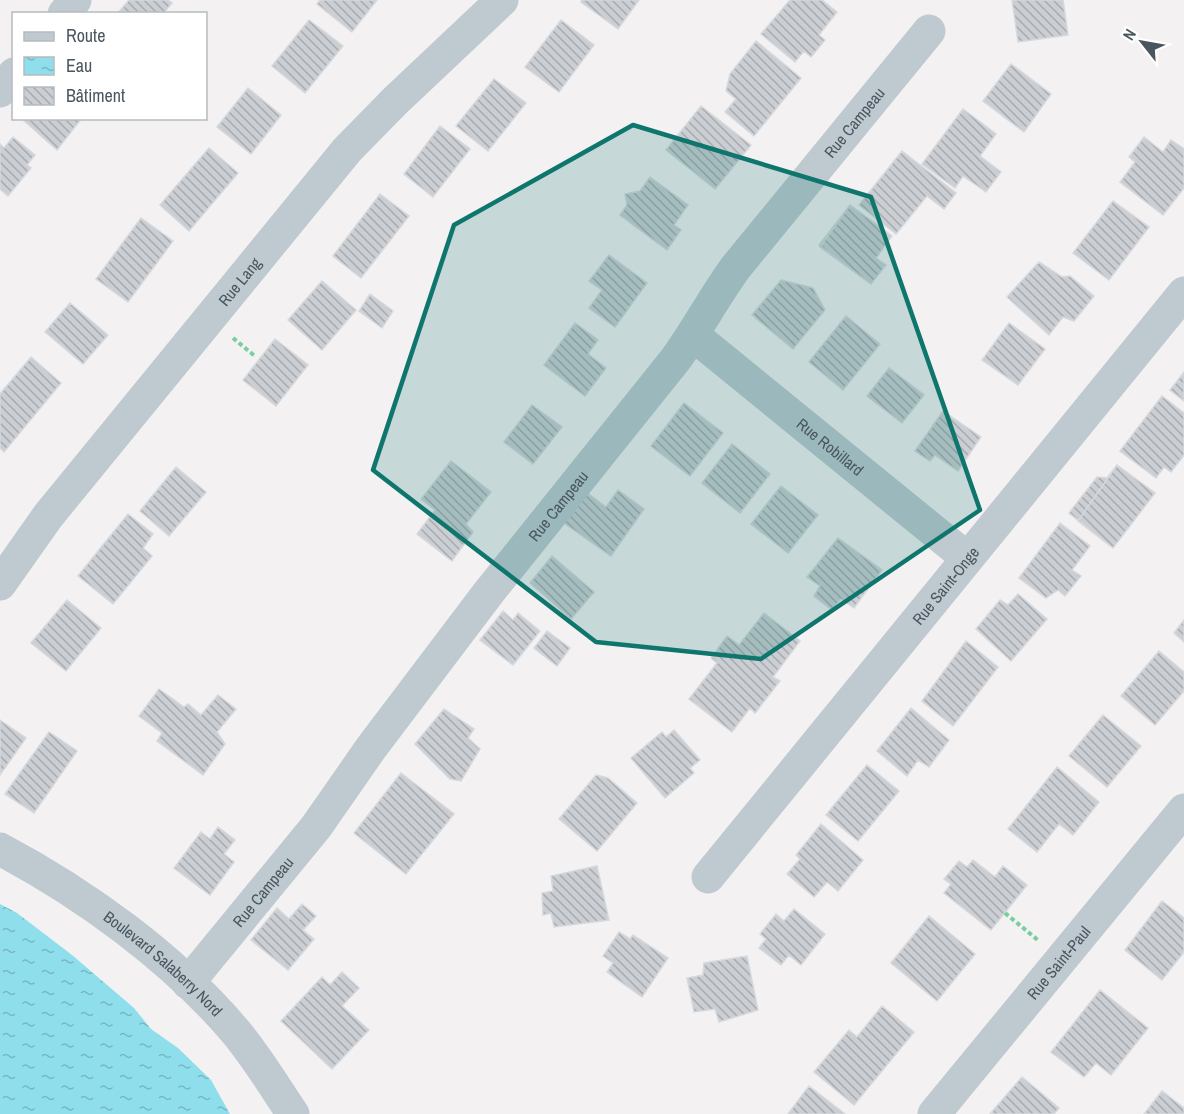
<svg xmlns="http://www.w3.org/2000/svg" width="1184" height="1114" viewBox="0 0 1184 1114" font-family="'Archivo Narrow',sans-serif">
<defs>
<pattern id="water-ripples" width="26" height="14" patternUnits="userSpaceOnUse" patternTransform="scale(1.5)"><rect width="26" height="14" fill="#8fdeec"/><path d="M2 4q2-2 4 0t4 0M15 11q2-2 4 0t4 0" fill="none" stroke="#77b7c2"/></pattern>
<pattern id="building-back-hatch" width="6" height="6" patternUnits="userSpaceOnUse" patternTransform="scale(1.5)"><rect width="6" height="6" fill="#cbcfd4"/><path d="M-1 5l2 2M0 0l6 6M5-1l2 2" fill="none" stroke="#a7abaf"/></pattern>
</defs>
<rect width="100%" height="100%" fill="#f4f1f2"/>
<!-- water -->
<path fill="url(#water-ripples)" d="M0,904L17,913L72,955L134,1008L151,1029L178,1048L211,1080L230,1114H0Z"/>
<!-- building -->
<path fill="url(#building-back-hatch)" stroke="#d5d8dc" stroke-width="1.5" d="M129,0H168L172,3L163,14H117Z
M320,0H377L352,32L317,4Z
M582,0H639L618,29L581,2Z
M790,0H822L837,12L819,35L825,40L811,57L804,51L795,62L761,34Z
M1012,0H1063L1068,35L1018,42Z
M309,20L343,46L305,93L272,66Z
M561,20L594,45L559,92L525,67Z
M756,41L801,78L754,136L725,112L736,99L726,91L730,74Z
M1011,64L1051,94L1024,132L983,101Z
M494,79L526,103L488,151L456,126Z
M248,88L281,115L251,154L217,127Z
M701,106L751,145L715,189L666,150Z
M963,109L996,134L980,156L1001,172L986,192L963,176L955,188L922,164Z
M21,118H82L57,150Z
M440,126L470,149L433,197L404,174Z
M13,137L35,155L27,165L31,168L8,196L0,189V144L4,148Z
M1144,137L1163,152L1171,140L1184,149V188L1163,215L1120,182L1135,162L1129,157Z
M209,148L238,173L189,231L160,205Z
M902,151L956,193L944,209L927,196L896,234L859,205Z
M650,177L688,205L674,225L681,230L667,250L620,215L627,205L625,194L640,191Z
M380,194L409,216L361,278L333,256Z
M1113,201L1149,227L1109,280L1073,253Z
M850,205L892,236L876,258L886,265L871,284L820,247Z
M850,205L892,236L876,258L886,265L871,284L819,245Z
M141,218L173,241L128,302L96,279Z
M609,255L647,283L615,327L589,308L602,290L589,281Z
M1039,262L1062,277L1070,276L1094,296L1074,321L1063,317L1049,335L1007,297Z
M781,280L813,288L825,310L793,349L752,315Z
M322,281L356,310L322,350L288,320Z
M370,294L393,311L382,328L359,311Z
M70,303L108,335L83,364L45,332Z
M846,316L880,344L843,390L809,362Z
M575,323L598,340L588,354L606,368L585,396L544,365Z
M1009,323L1045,349L1018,385L982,360Z
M275,339L308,365L276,406L243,380Z
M31,357L61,383L4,452L0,448V394Z
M889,368L924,395L902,423L867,396Z
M1184,372V401L1170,390Z
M1162,396L1184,413V455L1171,472L1164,467L1156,478L1120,451Z
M684,403L723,433L690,476L651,446Z
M532,405L562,427L533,464L504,442Z
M943,411L981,437L958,471L935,455L930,461L915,451Z
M732,444L770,474L740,513L702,483Z
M451,461L491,492L466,524L473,532L452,561L417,534L435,510L421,499Z
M1117,465L1155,493L1113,548L1069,513L1097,477L1107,478Z
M1117,465L1155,493L1113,548L1078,521Z
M176,467L206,492L169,536L140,511Z
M781,486L818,515L788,553L751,524Z
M618,490L644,509L611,556L564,523L586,492L606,507Z
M128,514L153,534L143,548L152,556L113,604L78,576Z
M1060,523L1090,546L1072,570L1081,576L1065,596L1058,590L1046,598L1019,578Z
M838,538L882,570L854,608L841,599L832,610L814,596L820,586L807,577Z
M552,556L594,592L571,619L530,583Z
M1018,594L1047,619L1011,661L976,629L1000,600L1008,605Z
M67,600L101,628L66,671L31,643Z
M503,611L513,620L518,613L540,631L513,665L480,640Z
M764,613L800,641L773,677L780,681L755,713L750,708L732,732L689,699L717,663L711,658L727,636L739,645Z
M1184,620V642L1174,633Z
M547,631L570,648L557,666L534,648Z
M966,641L998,667L953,726L922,701Z
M1159,651L1184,672V691L1155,725L1121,696Z
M159,689L184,707L188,704L201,715L218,695L236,709L217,732L225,744L203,775L157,741L162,733L139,716Z
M911,708L949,740L929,767L918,760L907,776L877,751Z
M444,709L474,729L468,738L480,749L461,781L450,779L415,744Z
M1103,715L1141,746L1107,787L1069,756Z
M0,720L26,738L0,775Z
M674,730L700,760L690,768L694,773L665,798L631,758L662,732L666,737Z
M49,732L77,751L34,813L5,794Z
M867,765L899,791L858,841L826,815Z
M1057,767L1099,802L1073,835L1059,824L1037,852L1008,829Z
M401,773L454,814L406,874L354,833Z
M596,775L608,778L637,803L597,851L559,819Z
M821,824L863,860L838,891L827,882L814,897L787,874L800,859L796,855Z
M218,827L235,840L224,854L234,862L210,895L174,868L201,832L210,839Z
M973,860L995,877L1003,866L1027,885L991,930L944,893L951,884L944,879L959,861L967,867Z
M597,866L609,920L554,927L551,913L543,915L542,893L553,891L551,876Z
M1162,901L1184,918V952L1162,980L1125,950Z
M302,904L316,916L303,930L314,939L288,970L251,940L277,908L289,919Z
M794,909L825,934L801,965L789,955L781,965L759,948L766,939L760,934L776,914L784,921Z
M929,916L975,954L937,1001L891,963Z
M619,932L630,939L633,935L668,958L642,997L607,972L613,963L603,956Z
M747,956L758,1010L719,1022L715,1009L694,1012L687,978L703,975L704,963Z
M342,972L359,988L342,1006L369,1030L332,1069L281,1021L322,977L330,985Z
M1100,990L1148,1028L1111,1075L1096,1063L1084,1077L1051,1052Z
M882,1006L914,1032L854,1105L814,1072L849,1030L857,1037Z
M1022,1077L1059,1108L1054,1114H990Z
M809,1086L845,1114H788Z
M1162,1091L1184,1108V1114H1144Z"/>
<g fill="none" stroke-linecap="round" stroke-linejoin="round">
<!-- path -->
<path stroke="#79ce9f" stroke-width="4" stroke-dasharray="4.5 3" stroke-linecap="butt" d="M233,338L256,357
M1005,913L1039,941"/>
<!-- minor -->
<g stroke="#bfc9d0" stroke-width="33">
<path d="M64,14L75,0"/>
<path d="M0,91L14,74"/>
<path id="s1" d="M693,335L967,558"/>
<path id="s2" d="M0,584L48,516L347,150L395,101L502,0"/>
<path id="s3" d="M0,849C85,894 173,958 235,1031C257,1057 274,1086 293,1114"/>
<path id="s4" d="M708,877L1184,293"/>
<path id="s5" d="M188,983L316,827L371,748L489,592L675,360C697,330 714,297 736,267L929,31"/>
<path id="s6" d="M934,1114L1184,810"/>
</g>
</g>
<!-- marked area -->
<path fill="#0f766e" fill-opacity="0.2" stroke="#0f766e" stroke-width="4.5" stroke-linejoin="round" d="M633,125L871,197L980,510L761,659L596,642L373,470L454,225Z"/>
<g text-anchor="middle" stroke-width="4.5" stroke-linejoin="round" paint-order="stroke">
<!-- street labels -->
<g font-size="16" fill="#49565f" stroke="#fff">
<text dy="6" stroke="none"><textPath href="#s5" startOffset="1089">Rue Campeau</textPath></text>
<text dy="6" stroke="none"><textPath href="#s2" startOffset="386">Rue Lang</textPath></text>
<text dy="6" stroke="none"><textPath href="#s1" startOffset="177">Rue Robillard</textPath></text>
<text dy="6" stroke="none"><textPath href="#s5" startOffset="604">Rue Campeau</textPath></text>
<text dy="6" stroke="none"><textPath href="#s4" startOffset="376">Rue Saint-Onge</textPath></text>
<text dy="6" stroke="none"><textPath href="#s5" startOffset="118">Rue Campeau</textPath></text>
<text dy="6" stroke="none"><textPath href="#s6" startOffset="196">Rue Saint-Paul</textPath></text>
<text dy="6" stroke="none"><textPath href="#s3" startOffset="200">Boulevard Salaberry Nord</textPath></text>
</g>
</g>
<!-- legend -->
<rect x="12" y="12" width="195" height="108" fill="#ffffff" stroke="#b6bbbf" stroke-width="1.5"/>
<rect x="24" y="32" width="30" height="9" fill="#bfc9d0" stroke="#b6bbbf" stroke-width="1.5"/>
<text x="66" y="42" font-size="18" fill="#49565f">Route</text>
<rect x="24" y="57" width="30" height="18" fill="url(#water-ripples)" stroke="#b6bbbf" stroke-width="1.5"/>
<text x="66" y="72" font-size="18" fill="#49565f">Eau</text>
<rect x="24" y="87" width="30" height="18" fill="url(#building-back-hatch)" stroke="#b6bbbf" stroke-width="1.5"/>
<text x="66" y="102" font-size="18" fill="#49565f">Bâtiment</text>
<!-- north arrow -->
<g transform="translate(1142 42) rotate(301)" stroke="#ffffff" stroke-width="4.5" paint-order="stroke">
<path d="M0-4.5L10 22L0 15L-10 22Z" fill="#49565f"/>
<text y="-9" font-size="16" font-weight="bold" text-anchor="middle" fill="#49565f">N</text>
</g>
</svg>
